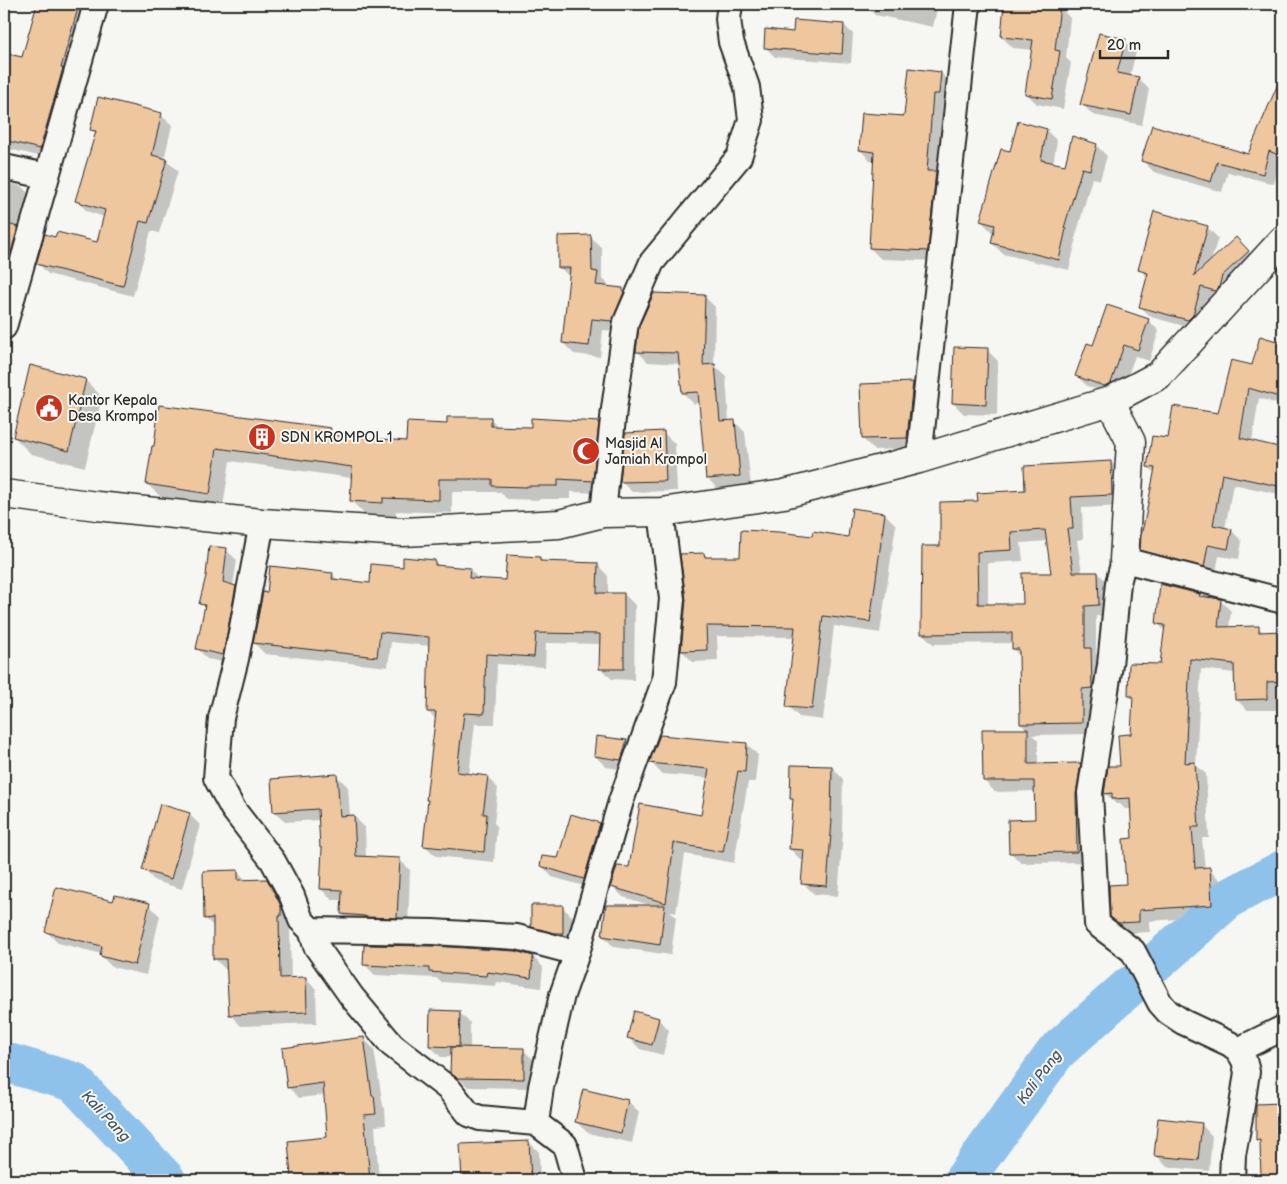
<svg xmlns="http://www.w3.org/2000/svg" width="1287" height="1184" viewBox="0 0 1287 1184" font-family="'Balsamiq Sans',sans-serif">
<rect width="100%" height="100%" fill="#f6f6f2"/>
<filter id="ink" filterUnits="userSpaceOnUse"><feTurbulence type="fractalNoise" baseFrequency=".02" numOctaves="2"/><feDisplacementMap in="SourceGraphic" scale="10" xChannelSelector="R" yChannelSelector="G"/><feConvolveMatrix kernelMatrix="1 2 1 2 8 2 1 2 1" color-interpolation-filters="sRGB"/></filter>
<g filter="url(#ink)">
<!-- shadow -->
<path fill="#0003" fill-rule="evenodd" d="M38,4H89L51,159L9,149L4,169V54L23,59Z
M864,4H938L933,27L875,15Z
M1005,4H1035L1059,6L1070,18L1066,58L1071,63L1063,109L1037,104L1026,93L1033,50L1013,48L1002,37Z
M844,25L853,34L851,63L775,57L765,47L794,33Z
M1125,41L1136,52L1130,76L1138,78L1149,89L1142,125L1093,115L1082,104Z
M941,73L951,84L949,104H943L938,175V261L881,259L870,248L875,161H871L860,150L905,117Z
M1281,80L1283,81V163L1280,161L1274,184L1228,172L1222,192L1154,172L1143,161L1249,156Z
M161,115L172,125L164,160L167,161L178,171L159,233L151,231L133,296L48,274L38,263L98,244L104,217L87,211L76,200L96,134L92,130Z
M1046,130L1057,141L1053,164L1066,166L1096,145L1107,156L1100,180L1092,178L1075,239L1076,241L1069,270L1003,254L992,243L995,233L992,232L981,221L1011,153Z
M4,182L21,186L32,197L4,305Z
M1207,227L1218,238L1211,261L1246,249L1259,262L1226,301L1211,297L1203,326L1199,330L1151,317L1140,306L1148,278L1140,269Z
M591,237L602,248V278L608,284V288L622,290L634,301L623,332L603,330L600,357L574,354L563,343L570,278L560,267Z
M704,296L715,307L714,365L726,376L729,422L734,421L745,432L751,487L718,489L707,478L700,403L694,404L683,393L680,364L648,362L637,351Z
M1148,320L1159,331L1149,361L1135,356L1121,394L1116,397L1087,386L1076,375L1093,347Z
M1261,338L1283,345V406L1259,398L1252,442L1283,449V495L1233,484L1225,529L1231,530L1242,541L1239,559L1219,556L1215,577L1153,561L1142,550L1155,473L1148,467L1169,440L1219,415L1253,367Z
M987,350L998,361L997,415L964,414L953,403Z
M85,380L102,397L85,467L31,454L14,437Z
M913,383L924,394L918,448L874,450L863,439L861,385Z
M490,418L499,428H532L598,423L612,436L606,493L571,492V499H540V500L507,499L500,492H452V513L396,511V516L364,514L351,500L352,478L230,461L223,507L161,497L147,484L153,447L330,430L338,437L407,442L448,425Z
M664,433L675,444L677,491L632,492L621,481Z
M1111,462L1122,473L1123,506L1082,508L1083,539L1077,540L1082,573H1098L1109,584V616H1096V654L1102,660L1103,699L1092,700V734L1032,735L1038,740V765L1080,764L1091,775L1087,862L1021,863L1010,852L1036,820L1035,791L995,792L984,781L1027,730L1021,724L1020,656L1013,649V643L933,644L922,633L942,547L979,503L1027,492ZM1048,541L1053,574L1024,605H988V563L1023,561L1021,543Z
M885,514L896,525L880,633L834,626L823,720L799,717L788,706L795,637L717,636L718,661L693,662L682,651L704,554L708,558L741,559L813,538H849Z
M226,550L237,560L233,586L235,587L246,597L233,664L207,659L197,648L206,608L201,603Z
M539,558L544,563L597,564L608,576V594H624L635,605L634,680L612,679L600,668L601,644L546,643L545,667L497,664L495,724H475L469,775L487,777L498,788L494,823L497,826L494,862L436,856L424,845L429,802L427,800L437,720L428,712L430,646L391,642L388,667L265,654L254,643L268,595L332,574L339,581L371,584L404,568L435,561L440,567L469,569L480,580L506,581Z
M1199,595L1201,597L1220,600L1231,611L1229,628L1258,627L1264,633L1283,632V710H1247L1236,699L1235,673L1201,669L1196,765L1206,774L1209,838H1202L1205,869H1209L1220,880L1223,916L1149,921L1150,932L1130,933L1112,916L1128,885L1134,839L1132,809H1125L1120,804H1116L1105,793L1121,767L1132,736L1134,701L1129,696L1161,665L1165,631L1157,623Z
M597,737L627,742L638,753L632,771L606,767L595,756Z
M747,744L758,755L755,782H748L734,863L685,854L676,913L670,911L676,917L671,955L614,947L603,936L650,905L623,897L612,886L630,869L702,817L709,778L662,774L651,763Z
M832,767L843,779L842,831L843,832L838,896L814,894L803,883L805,860H801L790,849L794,800L792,798Z
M337,776L348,787L350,817L354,816L365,828L366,858L399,859L410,870L408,928L353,925L342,914L343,900H332L321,889L323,850L321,848L319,820L285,822L274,811Z
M189,814L200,825L182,889L155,881L144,870Z
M600,824L611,835L595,889L552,877L541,865L559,859Z
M237,871L247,881L267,880L278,892L292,927H290L291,979L305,978L316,989L317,1023L241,1026L230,1014L228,970H226L215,959L214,927L205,918Z
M114,902L149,905L160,916L146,975L112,967L101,956L102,954L58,943L47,932Z
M562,907L574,918V943L544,937L533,926Z
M533,957L543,967L541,988L497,982L496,986L441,982L436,978L375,975L364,964Z
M459,1012L470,1023V1049L523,1050L533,1059V1088L468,1087L452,1072V1057H441L430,1046Z
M658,1019L669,1030L663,1055L640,1049L629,1038Z
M363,1038L374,1049L383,1106L385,1108L386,1125L375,1126L379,1180H297L293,1176L328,1138L325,1095L299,1098L288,1087Z
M584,1090L628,1101L639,1112L632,1143L588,1133L576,1122Z
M1283,1104V1180H1263L1262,1144L1258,1140L1257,1105Z
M1201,1124L1212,1136L1209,1171L1167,1167L1156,1155Z
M529,1142L539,1152L540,1180H463L462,1145Z"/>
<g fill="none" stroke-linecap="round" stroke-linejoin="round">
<!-- river -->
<path stroke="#8fc2eb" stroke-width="40" d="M1158,961L1229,898L1283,870
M4,1064L8,1063L74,1082L166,1180
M964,1180L1056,1052L1130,986"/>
</g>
<!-- building -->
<path fill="#efc79f" stroke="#2b2b2b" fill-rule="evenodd" d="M37,4H64L78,8L61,68H63L40,149L4,140V53L22,57Z
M1004,4H1046L1060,5L1055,50L1060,51L1052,99L1025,94L1033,40L1001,37Z
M794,20L844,24L842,54L764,48L765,29L793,32Z
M1099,33L1126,39L1117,73L1139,77L1131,115L1080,105Z
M909,68L941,72L939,94H933L927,171H936L928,251L869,248L874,152L859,150L862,113L904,116Z
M1283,72V157L1269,151L1263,174L1217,162L1211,182L1141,161L1152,125L1248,154Z
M98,97L162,113L152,155L167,159L148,223L140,221L123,286L36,264L45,234L55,237L57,232L97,242L105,210L75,201L96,131L90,130Z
M1018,121L1047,129L1041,160L1065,165L1072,136L1097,144L1090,170L1082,168L1064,228L1066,229L1059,260L991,243L995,225L980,221L1001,149L1010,151Z
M1154,211L1208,226L1194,276L1236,237L1249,251L1222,276L1219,287L1215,291L1201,287L1193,315L1188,320L1139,307L1148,273L1138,270Z
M4,223L18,227L4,278Z
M591,235L592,271L598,272L596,285L623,288V292H624L612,321L592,319L589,346L562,343L570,268H558V236Z
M654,293L705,295L703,365L715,364L720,421L735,420L740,476L706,479L698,392L682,393L678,353L636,352L639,326Z
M1107,305L1149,319L1138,350L1124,345L1111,383L1104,386L1075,376L1087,343L1093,345Z
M1260,336L1283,343V398L1248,388L1240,438L1283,448V487L1222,474L1213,525L1232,529L1228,549L1208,545L1204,567L1140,550L1141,536L1146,514L1155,468L1147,467L1152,436L1168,438L1173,406L1218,413L1231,360L1252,365Z
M954,347L988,348L986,405L952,403Z
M30,365L86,379L69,451L13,437Z
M913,382L907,438L862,439L860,384Z
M159,405L331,428L330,435L406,441L407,422L447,424V417H491V426L531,427V418L599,422L593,481L558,479V486H527V487L492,486V479H439V500L383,498V503L350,501L352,467L217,448L210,494L146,484L152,446H154Z
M664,431L666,481L620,482L625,433Z
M1111,461L1112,495L1071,497L1073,529H1067L1073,572H1098L1099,605L1085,606V648H1091L1092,688L1082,689V723L1020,724L1019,649H1012V633L921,634L922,546H940V502L978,501L977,493L1025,490L1024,466ZM1045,530L1051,573H1022L1023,604H978L977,552L1012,550L1011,532Z
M852,508L885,513L870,622L823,616L812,709L786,707L795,627L706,626L707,650L681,651L686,600L680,554L704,553L705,557H740L741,530L779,532L812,536L813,531L848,537Z
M209,546L227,548L223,582L236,586L223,655L196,649L205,605L199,604L206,576Z
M507,555L540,557V561L598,563L597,593H624V669H599L600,634L536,633L534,657L486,654L484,714L464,713L457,772L488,776L483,814H487L484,852L423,846L428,800H426L436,712H427L429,637L380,632L377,657L253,643L263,592L267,593L270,566L333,573L332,579L370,583L371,564L403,567V557L435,560V565L470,568L469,578L505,580Z
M1160,584L1200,594L1199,596L1221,599L1218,627L1259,626V632L1283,631V681L1267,682V699L1235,700L1234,664L1190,659L1185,763L1195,762L1199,827H1192L1195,868L1210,867L1212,905L1139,910V922L1118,923L1110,917L1109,885L1126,884L1123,839L1132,838L1130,798L1112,799V793L1104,794L1108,766H1120L1118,735L1131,734L1133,696H1128L1129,663L1160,664L1165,625L1156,624Z
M982,729H1028V764L1081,763L1076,794L1077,852L1009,853L1008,820L1035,819L1034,781H983Z
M660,735L747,743L745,772L738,771L723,852L674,843L666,903L611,887L617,866L629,867L640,804L701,815L709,769L649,763Z
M596,736L627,740L621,760L594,756Z
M791,765L832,766L831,820H832L827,886L801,884L804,850L789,849L793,799H790Z
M337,774L340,816L354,815L356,856L400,858L397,918L365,917V916L341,914L342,890L320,889L322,848H320L318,809L273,812L271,779Z
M160,804L190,813L171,879L142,870Z
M571,814L600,823L584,879L540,866L542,856L558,858Z
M238,870V880L267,879L279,902L281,906V916H279L280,978L306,977L307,1012L229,1015L226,959H213V918L204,919L203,871Z
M56,887L113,901L115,895L150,903L135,965L100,956L102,946L45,932Z
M531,905H563V933H554L531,927Z
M606,905H665L660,945L602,936Z
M364,945L432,946L515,951L533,956L531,978L487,972L486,976L429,972V968L363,965Z
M430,1010L460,1011L459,1047L429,1046Z
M634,1011L659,1018L652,1045L627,1038Z
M364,1037L372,1096H374L376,1114L364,1115L370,1180H303L302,1176L291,1177L288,1141L327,1137L323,1083L287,1088L282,1048Z
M451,1047L524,1048V1079L457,1078L450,1073Z
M583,1089L628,1100L621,1133L575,1122Z
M1283,1103V1180H1261L1260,1140L1256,1141V1104Z
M1158,1118L1202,1123L1198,1160L1154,1156Z
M529,1141L531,1180H462L460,1144Z"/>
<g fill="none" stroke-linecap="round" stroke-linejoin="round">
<!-- street casing -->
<g stroke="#2b2b2b" stroke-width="28">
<path id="street" d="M4,167L46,176
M4,327L96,4
M919,459L968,4
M603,513L614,409L626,322L652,262L739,157L751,120L747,87L731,42L728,19L730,4
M262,523L236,659L221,718L216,778L233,809L273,861L292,896L301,920L311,930L316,946L352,997L392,1045L449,1089L469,1114L480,1118L536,1123L565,1145L575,1180
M311,930L433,932L517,937L577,953
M1238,1050L1283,1028
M536,1123L541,1087L562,995L577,953L621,801L664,682L672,599L661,512
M1232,1180L1233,1155L1241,1112L1247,1072L1244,1060L1238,1050L1230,1044L1183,1022L1168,1012L1160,1003L1133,951L1097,924L1090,793L1110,665L1118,583L1124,560L1283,601"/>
</g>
<!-- secondary casing -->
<g stroke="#2b2b2b" stroke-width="31">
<path id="secondary" d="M1110,401L1131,442L1124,560
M4,494L97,506L262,523L403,532L559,524L603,513L661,512L784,494L919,459L1110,401L1159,375L1283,240"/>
</g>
<!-- street -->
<use href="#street" stroke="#f6f6f2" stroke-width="24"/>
<!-- secondary -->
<use href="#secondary" stroke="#f6f6f2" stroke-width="28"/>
</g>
</g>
<!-- icons -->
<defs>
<g id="civic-disc" transform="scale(1.4375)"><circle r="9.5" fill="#c8321e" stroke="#f6f6f2"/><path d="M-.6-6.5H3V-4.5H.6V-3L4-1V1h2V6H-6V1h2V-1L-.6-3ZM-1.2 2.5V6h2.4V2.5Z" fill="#fff"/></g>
<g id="building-disc" transform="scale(1.4375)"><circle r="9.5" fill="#c8321e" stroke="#f6f6f2"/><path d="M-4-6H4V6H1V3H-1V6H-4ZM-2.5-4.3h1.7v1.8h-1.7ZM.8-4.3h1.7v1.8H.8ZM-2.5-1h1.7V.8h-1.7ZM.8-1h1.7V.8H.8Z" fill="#fff"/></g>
<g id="mosque-disc" transform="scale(1.4375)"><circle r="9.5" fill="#c8321e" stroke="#f6f6f2"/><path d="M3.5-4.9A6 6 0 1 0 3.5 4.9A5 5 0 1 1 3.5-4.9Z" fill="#fff"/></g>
</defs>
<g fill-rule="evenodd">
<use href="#civic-disc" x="49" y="408"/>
<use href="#building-disc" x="262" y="437"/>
<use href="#mosque-disc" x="586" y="451"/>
</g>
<g text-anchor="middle" stroke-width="4" stroke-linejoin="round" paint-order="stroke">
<!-- poi labels -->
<g font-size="14" fill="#2b2b2b" stroke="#f6f6f2" text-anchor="start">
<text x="68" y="405">Kantor Kepala<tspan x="68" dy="16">Desa Krompol</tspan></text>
<text x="281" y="442">SDN KROMPOL 1</text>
<text x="605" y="448">Masjid Al<tspan x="605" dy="16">Jamiah Krompol</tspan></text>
</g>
<!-- water labels -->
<g font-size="15" font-style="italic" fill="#495865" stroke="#f6f6f2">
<text transform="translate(1039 1077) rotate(-53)" y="5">Kali Pang</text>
<text transform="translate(106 1116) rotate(47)" y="5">Kali Pang</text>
</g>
</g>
<!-- margin -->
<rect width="1287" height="1184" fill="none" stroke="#f6f6f2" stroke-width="20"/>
<rect x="10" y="10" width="1267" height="1164" fill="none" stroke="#2b2b2b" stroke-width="2" filter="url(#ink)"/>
<!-- scale -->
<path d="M1100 50v8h68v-8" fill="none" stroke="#2b2b2b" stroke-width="2.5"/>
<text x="1107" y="50" font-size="15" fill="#2b2b2b" stroke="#f6f6f2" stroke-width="4" paint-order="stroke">20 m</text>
</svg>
